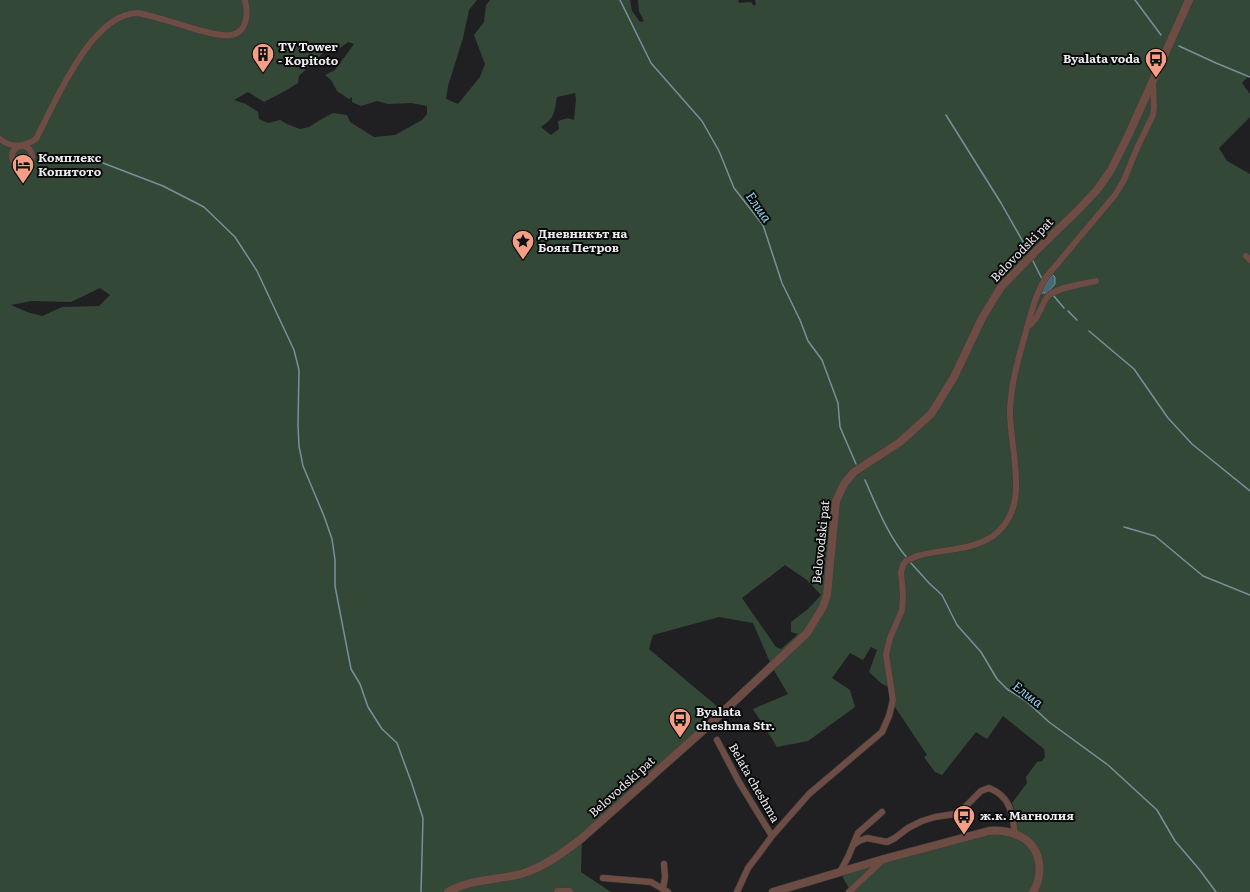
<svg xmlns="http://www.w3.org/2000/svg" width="1250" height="892" viewBox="0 0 1250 892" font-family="Literata,serif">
<rect width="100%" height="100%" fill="#202023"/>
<!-- green -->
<path fill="#344838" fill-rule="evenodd" d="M0,0H477L469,10L463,38L448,86L446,99L458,104L480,77L485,64L474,35L484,22L486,5L490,0H630L632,11L640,22L644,21L639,11L638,0H738L739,3L751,2L754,6L756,4L755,0H1250V75L1242,83L1250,94V117L1219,148L1227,161L1250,174V892H851L840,872L884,859L1016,829V814L1012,803L1027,783L1026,777L1037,762L1042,761L1045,757L1044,749L1003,716L987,739L976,732L942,775L935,772L924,757L927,755L895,707V691L881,683L869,672L877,650L871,647L863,660L850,653L832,678L850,690L855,707L808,741L777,747L753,709L788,694L772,667L753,623L719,617L653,635L649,649L719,708L709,725L582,838L581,872L611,892H0ZM348,42L354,44L335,70L325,75L331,80L337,91L349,99L352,97V102L361,106L377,101L388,104L411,103L427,106V114L422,120L395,135L374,137L350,122L347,115L333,113L320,120L309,127L300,129L287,124L280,120L268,123L259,119L258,112L246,104L234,100L248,92L264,102L285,91L298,83L299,76L324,52L340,48ZM575,93L576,99L574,120L568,118L558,121L559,129L551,135L541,127C555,118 554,113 557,97ZM100,288L110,295L99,306L62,307L42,316L27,312L11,305L31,301L71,302ZM785,565L807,580L821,595L808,609L791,622V632L798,634L781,649L776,647L742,598Z"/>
<!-- water -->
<path fill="#456a76" stroke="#77919a" d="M1052,274L1055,277V284L1047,293H1041Z"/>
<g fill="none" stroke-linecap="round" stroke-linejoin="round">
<!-- stream -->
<path stroke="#77919a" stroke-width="1.5" d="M620,0L651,63L702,121L719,151L734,188L763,225L782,283L800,320L808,341L822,360L838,403L840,427L856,464
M1135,0L1161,35
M1179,46L1216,63L1250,77
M946,115L1001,203L1030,254
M103,163L163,186L204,207L235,237L257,271L294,350L299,370L298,425L299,446L303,466L324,516L332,539L335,560V586L351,669L360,684L368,707L382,729L397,743L412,784L423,818L421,892
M1032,259L1042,279
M1053,295L1064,308
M1068,311L1077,320
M1089,331L1134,369L1168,418L1192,444L1250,491
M865,480C877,507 888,536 908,559
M1124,527L1155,536L1203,576L1250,595
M910,562L929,583L942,595L957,625L981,652L997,679L1007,689L1026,701L1049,722L1108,765L1157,810L1175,841L1199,869L1216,892"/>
<!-- minor casing -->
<g stroke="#3d3d3f" stroke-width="7">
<path id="minor" d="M0,139C11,148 24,147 36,139C55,103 91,13 138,13C158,17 178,24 198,30C208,32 221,37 231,35C248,32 248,13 245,0
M12 156a10 10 0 1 1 20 0a10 10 0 1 1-20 0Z
M1246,256L1250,260
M1027,327C1039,320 1040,306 1048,296C1057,287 1084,284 1096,281
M717,740L739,782L772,836
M853,845L858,833L882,812
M664,864L665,877L663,889L668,892
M840,872L848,857L853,845L859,841L867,838L887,842L895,838L908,828L922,821L935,817L955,814L962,810L981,791L989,788C1011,797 1012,813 1015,834
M603,878L651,882L663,889
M737,892L748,868L755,859L772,836L809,794L882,732L889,716L893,700L886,654L890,638L902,610L903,595L901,572L903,565L906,561L917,556C942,549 971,551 993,536C1033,507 1009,450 1010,410C1011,384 1018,360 1025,335C1031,314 1035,294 1047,276L1115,195L1124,180L1137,148L1153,115L1154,107L1153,82
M849,892L883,860"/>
</g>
<!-- tertiary casing -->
<g stroke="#3d3d3f" stroke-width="9">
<path id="tertiary" d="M448,892C470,879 497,880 521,874C544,867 563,853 582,838L709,725L807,633L823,607L827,595L836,501L844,484L854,472L900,442L931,414L938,403L954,377L982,318L1001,287L1037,250L1079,209L1097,190L1111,170L1128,136L1189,0
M558,892H569
M773,892L884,859L989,831C1002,830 1014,832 1025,839C1042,851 1043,876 1033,892"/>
</g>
<!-- minor -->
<use href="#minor" stroke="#6d4c44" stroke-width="6"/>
<!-- tertiary -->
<use href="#tertiary" stroke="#6d4c44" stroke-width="8"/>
</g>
<!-- icons -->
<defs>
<g id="building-pin" transform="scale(1.15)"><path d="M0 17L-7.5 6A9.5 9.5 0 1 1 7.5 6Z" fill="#f49e86" stroke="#0a0a0b"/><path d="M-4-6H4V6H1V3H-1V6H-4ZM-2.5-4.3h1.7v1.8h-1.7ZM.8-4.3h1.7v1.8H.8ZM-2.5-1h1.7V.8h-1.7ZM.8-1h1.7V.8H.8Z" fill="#111"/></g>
<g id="bus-pin" transform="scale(1.15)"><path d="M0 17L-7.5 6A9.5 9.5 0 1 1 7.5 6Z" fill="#f49e86" stroke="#0a0a0b"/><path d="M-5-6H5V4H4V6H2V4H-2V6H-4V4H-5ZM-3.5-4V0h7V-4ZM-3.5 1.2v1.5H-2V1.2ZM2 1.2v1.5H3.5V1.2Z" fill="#111"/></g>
<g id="hotel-pin" transform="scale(1.15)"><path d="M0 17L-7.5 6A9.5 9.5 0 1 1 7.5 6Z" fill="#f49e86" stroke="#0a0a0b"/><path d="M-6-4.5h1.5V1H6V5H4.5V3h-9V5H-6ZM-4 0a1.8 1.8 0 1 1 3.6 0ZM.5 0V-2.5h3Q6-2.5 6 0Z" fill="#111"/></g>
<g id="sight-pin" transform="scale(1.15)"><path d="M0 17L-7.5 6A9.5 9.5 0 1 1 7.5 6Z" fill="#f49e86" stroke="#0a0a0b"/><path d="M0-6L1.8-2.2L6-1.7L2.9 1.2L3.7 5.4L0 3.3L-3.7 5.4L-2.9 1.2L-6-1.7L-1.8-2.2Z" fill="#111"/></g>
</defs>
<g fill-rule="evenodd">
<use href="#building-pin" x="263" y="54"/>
<use href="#bus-pin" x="1156" y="59"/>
<use href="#hotel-pin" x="23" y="165"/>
<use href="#sight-pin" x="523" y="241"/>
<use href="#bus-pin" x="680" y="719"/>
<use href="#bus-pin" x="964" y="816"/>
</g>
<g text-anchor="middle" stroke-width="4" stroke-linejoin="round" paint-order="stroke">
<!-- poi labels -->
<g font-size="12" font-weight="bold" fill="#ececee" stroke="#0a0a0b" text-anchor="start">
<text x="278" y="51">TV Tower<tspan x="278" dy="14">- Kopitoto</tspan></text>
<text x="1140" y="63" text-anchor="end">Byalata voda</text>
<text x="38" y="162">Комплекс<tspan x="38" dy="14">Копитото</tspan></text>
<text x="538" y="238">Дневникът на<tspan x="538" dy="14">Боян Петров</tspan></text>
<text x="696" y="716">Byalata<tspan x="696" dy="14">cheshma Str.</tspan></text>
<text x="980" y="820">ж.к. Магнолия</text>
</g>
<!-- street labels -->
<g font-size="12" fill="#ececee" stroke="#0a0a0b">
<text transform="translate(1022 250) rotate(-46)" y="4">Belovodski pat</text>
<text transform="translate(821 542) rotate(-84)" y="4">Belovodski pat</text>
<text transform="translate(754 783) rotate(60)" y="4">Belata cheshma</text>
<text transform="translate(622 787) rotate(-42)" y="4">Belovodski pat</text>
</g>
<!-- water labels -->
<g font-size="13" font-style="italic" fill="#8fd4ea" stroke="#0a0a0b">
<text transform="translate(759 207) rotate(55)" y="5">Елша</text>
<text transform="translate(1028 694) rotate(37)" y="5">Елша</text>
</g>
</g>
</svg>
